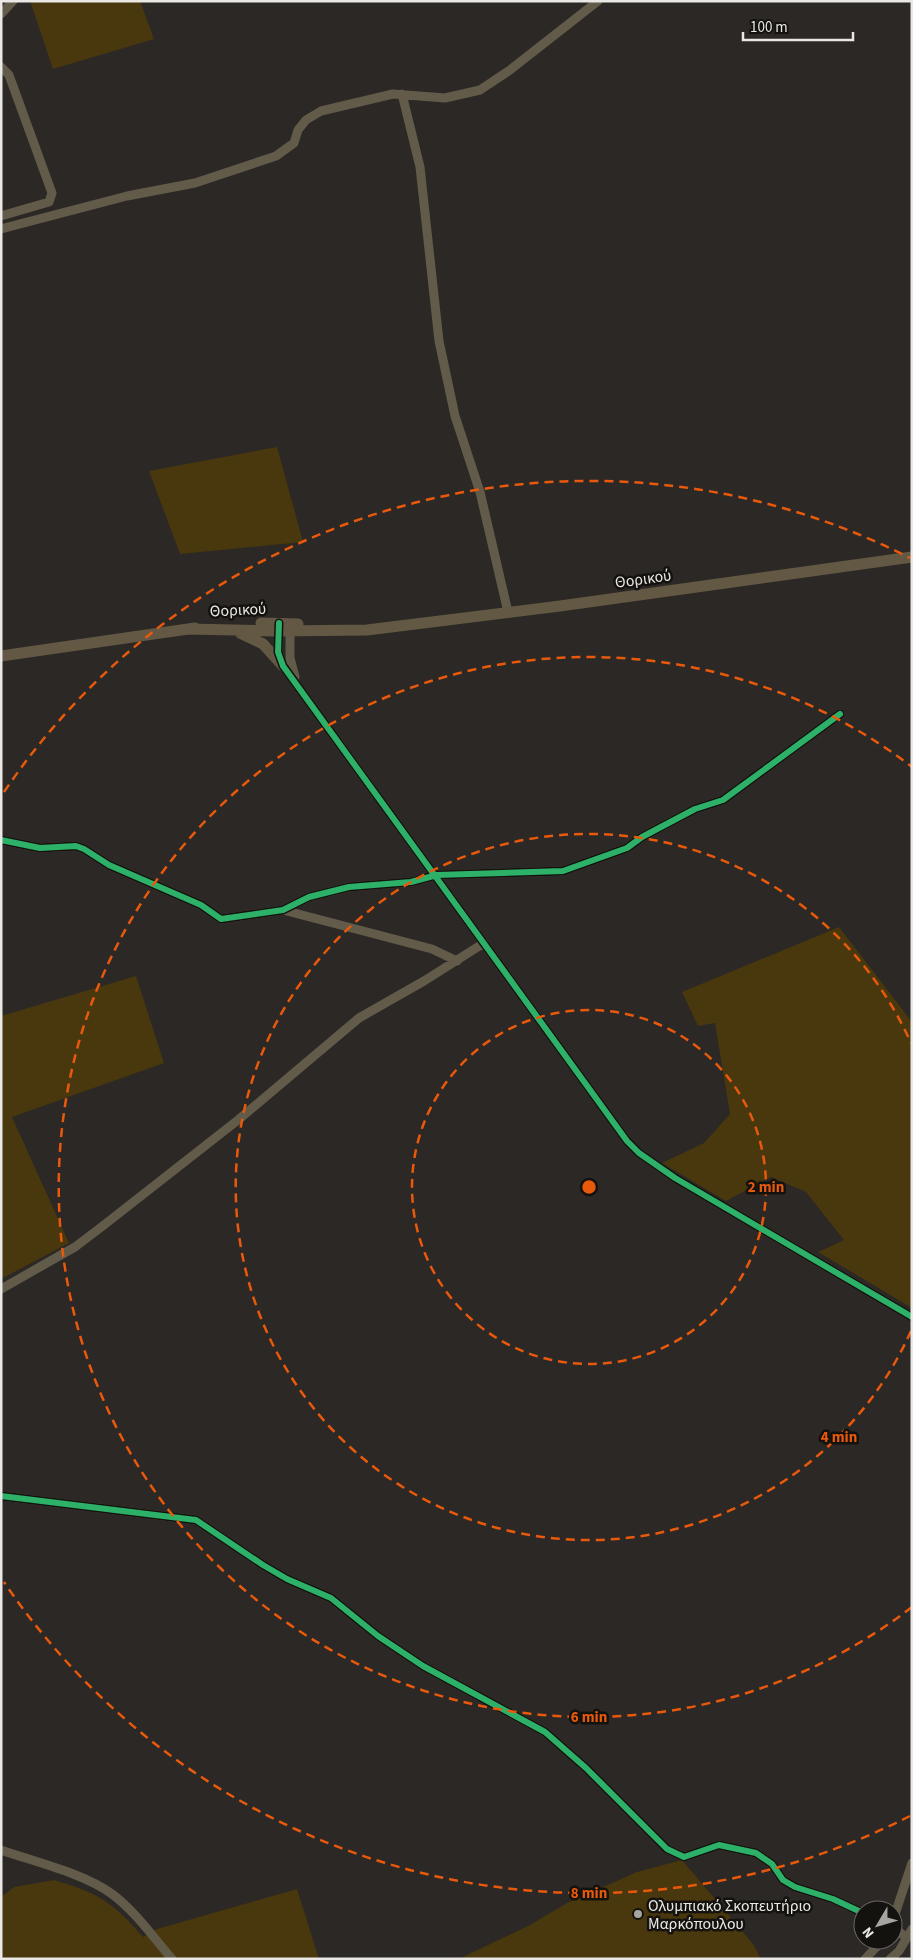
<svg xmlns="http://www.w3.org/2000/svg" width="913" height="1960" viewBox="0 0 913 1960" font-family="'Source Sans 3',sans-serif">
<rect width="100%" height="100%" fill="#2b2825"/>
<!-- green -->
<path fill="#49380e" d="M30,1H140L154,39L53,69Z
M277,447L303,542L180,554L149,471Z
M839,927L912,1022V1308L818,1252L844,1240L806,1192L771,1177L726,1201L662,1163L704,1143L730,1114L715,1023L698,1026L682,992Z
M136,976L164,1063L12,1117L69,1243L1,1279V1016Z
M682,1860L753,1944L761,1959H459L530,1925L567,1903L637,1872Z
M54,1880C98,1893 113,1902 143,1937L157,1929L297,1889L319,1959H1V1897L14,1887Z"/>
<g fill="none" stroke-linecap="round" stroke-linejoin="round">
<!-- minor -->
<path stroke="#625b4a" stroke-width="9" d="M1,14L13,1
M1,67L9,75L52,193L49,202L1,216
M402,94L420,167L439,341L455,416L480,492L508,612
M1,229L127,196L195,183L276,156L294,143L298,130L306,120L321,111L393,94L445,98L480,90L510,70L598,1
M290,626V658L295,677
M279,627L278,652L283,666L627,1141L639,1153L675,1178L912,1317
M1,840L40,848L76,846L84,849L109,865L201,905L221,919L283,910L309,897L349,887L411,882L437,875L563,871L627,848L642,837L695,809L723,800L840,714
M283,910L432,949L457,961
M1,1289L75,1247L104,1225L238,1120L359,1018L424,981L484,943
M1,1496L196,1520L263,1565L287,1579L331,1598L378,1636L423,1666L545,1732L586,1768L667,1849L684,1857L719,1845L756,1853L772,1864L783,1880L795,1887L833,1899L863,1913
M1,1850C35,1862 83,1873 112,1894C135,1911 153,1937 172,1959
M893,1920L912,1863
M893,1927L907,1938
M865,1959L883,1940
M890,1959L899,1951L912,1929"/>
<!-- major -->
<path stroke="#635843" stroke-width="11" d="M261,623L298,624
M188,629L278,631L367,630L560,606L912,557
M240,633L263,644L283,666
M1,656L195,628"/>
<!-- cycleway casing -->
<g stroke="#14120f" stroke-width="9">
<path id="cycleway" d="M279,623L278,652L283,666L627,1141L639,1153L675,1178L912,1317
M1,840L40,848L76,846L84,849L109,865L201,905L221,919L283,910L309,897L349,887L411,882L437,875L563,871L627,848L642,837L695,809L723,800L840,714
M1,1496L196,1520L263,1565L287,1579L331,1598L378,1636L423,1666L545,1732L586,1768L667,1849L684,1857L719,1845L756,1853L772,1864L783,1880L795,1887L833,1899L863,1913"/>
</g>
<!-- cycleway -->
<use href="#cycleway" stroke="#2db169" stroke-width="6"/>
</g>
<!-- distance rings -->
<g fill="none" stroke="#e8590c" stroke-width="2.5" stroke-dasharray="9 6">
<circle cx="589" cy="1187" r="177"/>
<path d="M911 1331A353 353 0 1 1 911 1043"/>
<path d="M912 1607A530 530 0 1 1 912 767"/>
<path d="M910 1816A706 706 0 0 1 4 1582M4 792A706 706 0 0 1 910 558"/>
</g>
<!-- markers -->
<circle fill="#a7a5a1" stroke="#14120f" stroke-width="2" cx="638" cy="1914" r="5"/>
<g text-anchor="middle" stroke-width="5" stroke-linejoin="round" paint-order="stroke">
<!-- street labels -->
<g font-size="16" fill="#eae8e4" stroke="#14120f">
<text transform="translate(643 578) rotate(-8)" y="6">Θορικού</text>
<text transform="translate(238 609) rotate(-3)" y="6">Θορικού</text>
</g>
<!-- poi labels -->
<g font-size="16" fill="#eae8e4" stroke="#14120f" text-anchor="start">
<text x="648" y="1911">Ολυμπιακό Σκοπευτήριο<tspan x="648" dy="18">Μαρκόπουλου</tspan></text>
</g>
</g>
<circle cx="589" cy="1187" r="8" fill="#e8590c" stroke="#14120f" stroke-width="2.5"/>
<g font-size="15" text-anchor="middle" font-weight="bold" fill="#e8590c" stroke="#14120f" stroke-width="5" stroke-linejoin="round" paint-order="stroke">
<text x="766" y="1192">2 min</text>
<text x="839" y="1442">4 min</text>
<text x="589" y="1722">6 min</text>
<text x="589" y="1898">8 min</text>
</g>
<!-- border -->
<rect width="913" height="1960" fill="none" stroke="#eae8e4" stroke-width="5"/>
<!-- north arrow -->
<g transform="translate(878 1925) rotate(232)"><circle r="24" fill="#14120f" stroke="#6a6864"/>
<path d="M0-4L9 19L0 12L-9 19Z" fill="#a7a5a1"/>
<text y="-8" font-size="14" font-weight="bold" text-anchor="middle" fill="#eae8e4">N</text>
</g>
<!-- scale -->
<path d="M743 32v8h110v-8" fill="none" stroke="#eae8e4" stroke-width="2.5"/>
<text x="750" y="32" font-size="15" fill="#eae8e4" stroke="#14120f" stroke-width="4" paint-order="stroke">100 m</text>
</svg>
